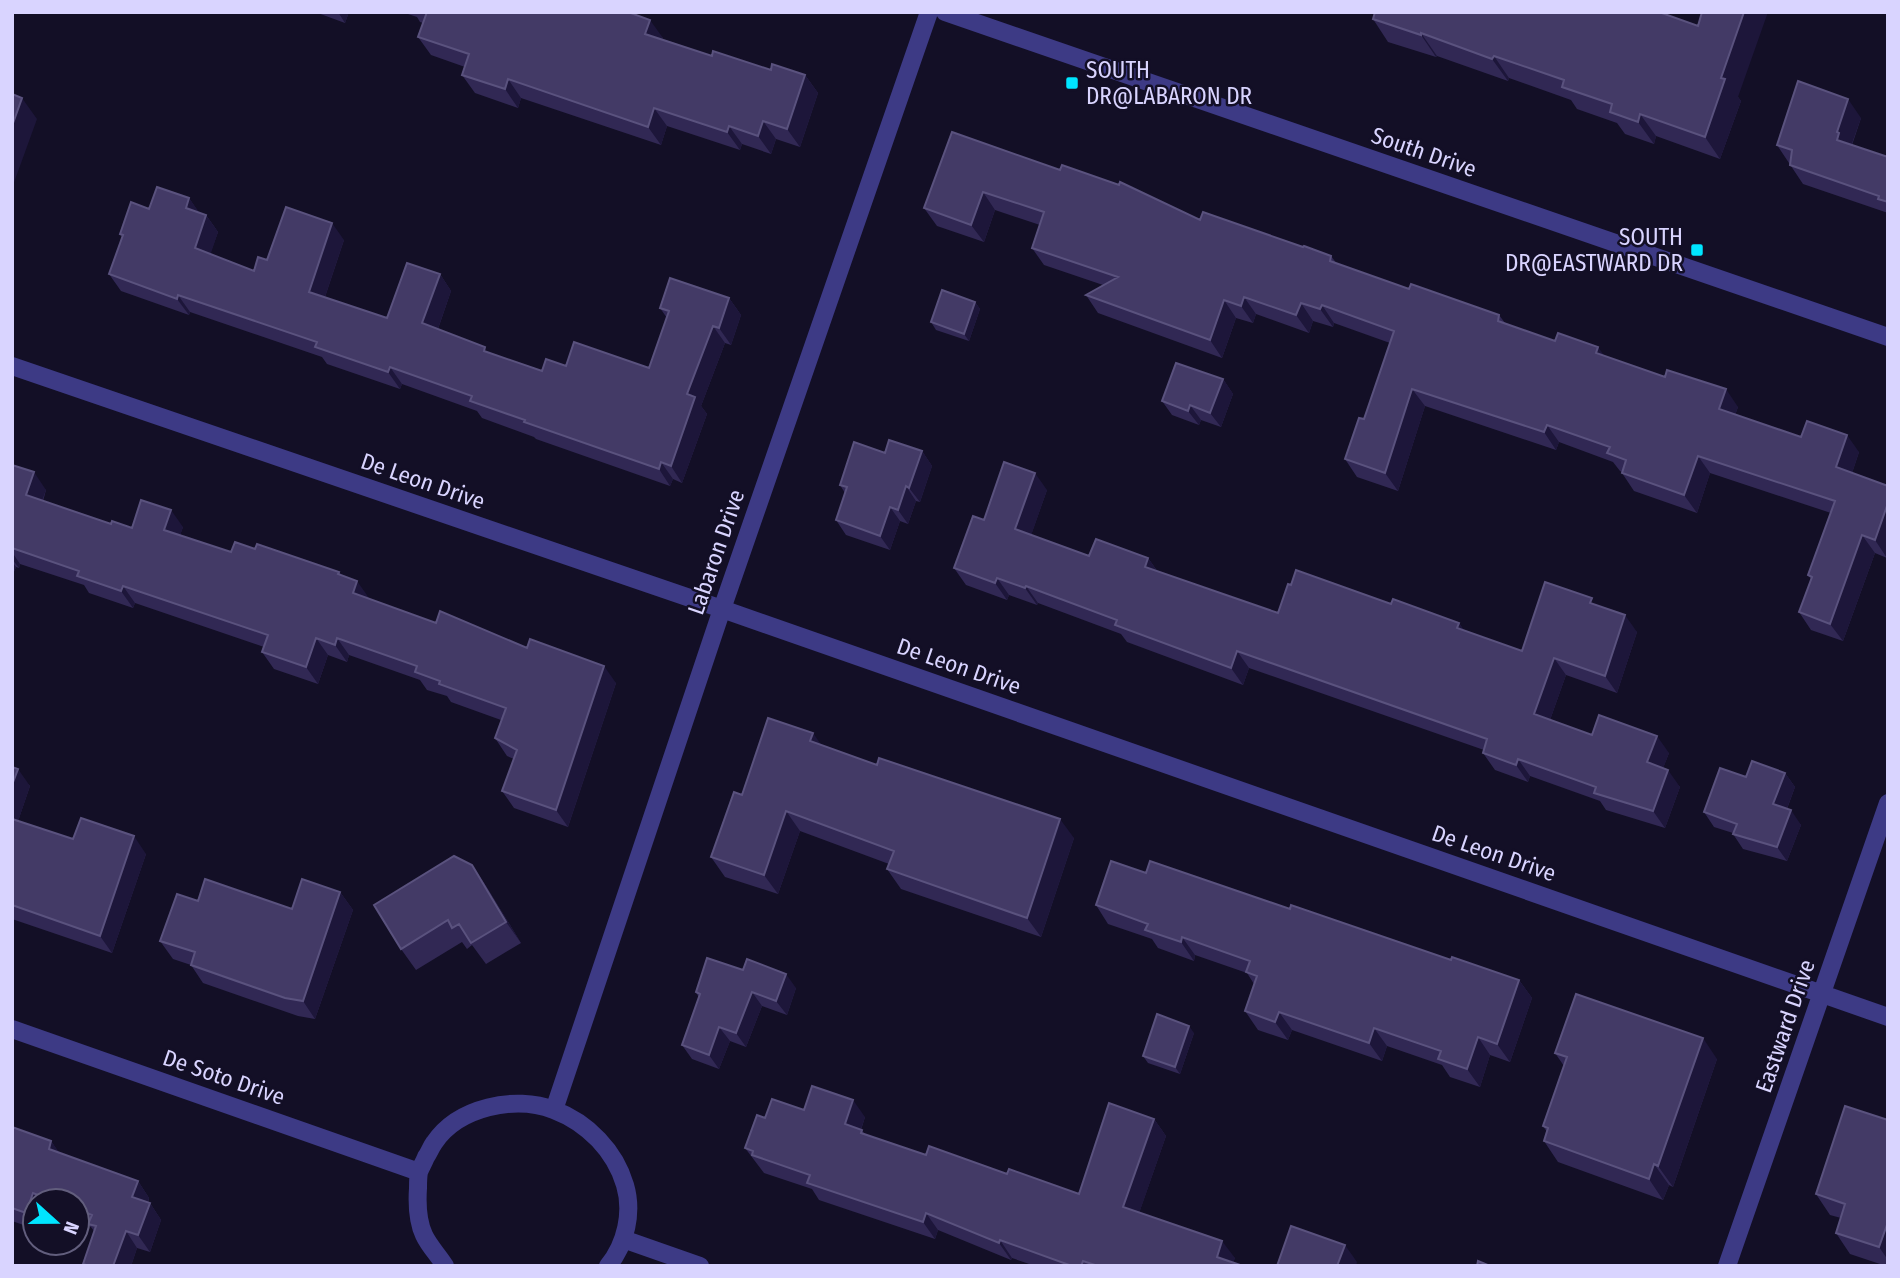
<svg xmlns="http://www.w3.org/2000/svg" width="1900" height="1278" viewBox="0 0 1900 1278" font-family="'Fira Sans Condensed',sans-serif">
<rect width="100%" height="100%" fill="#130f26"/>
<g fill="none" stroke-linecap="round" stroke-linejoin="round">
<!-- minor -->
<path stroke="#3d3a85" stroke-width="18" d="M945,12L1888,337
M12,366L722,609L1888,1017
M12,1029L419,1172
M554,1110L722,609L929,12
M623,1239L700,1266
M445,1266C439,1256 429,1246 424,1235C417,1220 417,1203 418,1188C418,1183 418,1177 419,1172C421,1167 424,1162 426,1157C429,1153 431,1147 434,1143C458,1107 515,1095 554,1110C588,1123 615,1151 625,1185C633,1212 626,1244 608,1266
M1727,1266L1888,803"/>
</g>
<!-- wall -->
<path fill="#312854" d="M315,12H349L345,23Z
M402,12H628L663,38L662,39L712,56L771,70L805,75L818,93L800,147L776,139L771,154L742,144L740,150L667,126L661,145L521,98L518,108L475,93L462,75L465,67L431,55L418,37L423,23L420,22L417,17Z
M1373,19L1738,97L1741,101L1720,159L1656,136L1654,144L1625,134L1617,123L1577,109L1571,100L1509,78L1508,81L1437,56L1436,57L1388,42Z
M1861,118L1852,145L1888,157V213L1803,184L1777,145Z
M952,132L1200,220L1331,256L1337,264L1409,289L1499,315L1505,323L1555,341L1604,356L1738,407L1735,415L1801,437L1859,452L1852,473L1887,558L1875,553L1843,641L1811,630L1799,612L1811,579L1808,575L1831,513L1710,473L1697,513L1634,491L1622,473V472L1620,471L1613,462L1559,442L1556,450L1425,406L1398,491L1357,477L1345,459L1364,419L1390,343L1334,323L1333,327L1313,321L1309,333L1256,314L1253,323L1236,318L1222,358L1098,313L1086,295L1103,285L1044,265L1032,248L1040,225L995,210L984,242L937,226L924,208Z
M189,198L199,213L206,215L218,232L210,254L254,271L267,260L344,240L325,297L387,318L440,274L451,291L438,329L489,353L542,371L566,366L649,368L667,318L660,308L729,298L741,315L731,345L725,343L701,406L707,414L682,483L673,479L670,486L536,439L534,437L482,418L477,411L402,384L400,389L327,364L322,357L190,312L189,315L121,291L109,274L122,237L120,234L149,209Z
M975,302L980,309L969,341L936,330L931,322Z
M1223,379L1233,394L1221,427L1201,420L1199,425L1172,415L1162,401Z
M922,451L932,466L920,502L916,501L908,524L900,521L890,550L846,535L836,520L845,493L840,485L885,453Z
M12,465L46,490L43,501L111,524L132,528L183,527L180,535L231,552L255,549L339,572L342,576L369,599L436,623L527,648L616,683L568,827L514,808L502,791L514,759L507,756L495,738L501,720L451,702L447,696L427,690L420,680L349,655L347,662L328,655L318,684L274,669L262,652L264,647L135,603L133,608L89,593L84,585L20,564L19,568L16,567L12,576Z
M1047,490L1031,535L1089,556L1148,558L1158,572L1278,613L1391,604L1459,623L1464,631L1522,651L1597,605L1637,632L1617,693L1566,675L1550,720L1592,735L1669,753L1663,768L1680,787L1665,828L1606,810L1600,801L1530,776L1528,782L1495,770L1483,753L1484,750L1249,668L1243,685L1127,642L1121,634L1038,603L1037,605L1009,595L1007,600L966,585L954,568L984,520Z
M821,745L1074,838L1041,937L901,889L887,869L889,864L800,831L778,894L725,877L711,857L742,795Z
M12,767L30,786L18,821L73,839L146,854L112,953L12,919Z
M1785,773L1795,787L1787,809L1801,825L1787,861L1743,849L1733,834V833L1714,827L1704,812L1746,777Z
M472,865L486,886L521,943L486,964L472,945L467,949L462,942L416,970L401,949Z
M1146,873L1290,909L1451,960L1519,980L1532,998L1510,1062L1490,1055L1480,1087L1450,1077L1442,1065L1387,1046L1382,1061L1292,1030L1288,1040L1258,1030L1245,1011L1254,984L1247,973L1195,955L1194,961L1158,948L1152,939L1108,924L1096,905Z
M340,892L353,910L315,1019L298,1016L203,983L191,965L173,959L160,941L198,901L292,909Z
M796,988L787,1015L762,1006L746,1047L730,1041L719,1069L692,1059L682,1045L699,998L696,992Z
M1194,1033L1180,1074L1148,1063L1143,1056Z
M1555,1053L1717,1059L1673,1187L1669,1185L1663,1200L1558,1162L1544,1141L1547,1132L1543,1126L1564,1066Z
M804,1110L865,1117L861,1130L865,1134L926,1155L1007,1174L1079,1194L1154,1119L1166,1136L1139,1213L1235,1258L1233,1262L1243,1266H1035L1012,1258L1011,1260L938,1230L935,1239L819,1200L812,1189L764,1173L745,1148L765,1118Z
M1888,1120V1266H1886L1850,1254L1836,1233L1841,1218L1830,1215L1816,1194Z
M12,1127L51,1141L59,1153L138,1181L149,1198L148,1203H150L161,1220L150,1252L137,1248L131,1266H84L83,1264L94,1231L91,1227L77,1222V1201H35V1229L12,1221Z"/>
<!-- shaded-wall -->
<path fill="#1d163a" d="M338,12H349L345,23Z
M1744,12H1768L1738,97L1741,101L1720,159L1705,137L1721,78Z
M650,20L663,38L658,52L645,34Z
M1421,33L1437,56L1436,57L1421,35Z
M1494,56L1509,78L1508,81L1492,59Z
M805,75L818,93L800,147L787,129Z
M508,79L521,98L518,108L505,89Z
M22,98L37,119L12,188V126Z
M1848,99L1861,118L1850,149L1837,140V132Z
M654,108L667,126L661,145L648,127Z
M1640,114L1656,136L1654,144L1638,122Z
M763,121L776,139L771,154L758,136Z
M729,126L742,144L740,150L727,132Z
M983,192L995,210L984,242L971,225Z
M189,198L201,215L186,208Z
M206,215L218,232L207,265L195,248Z
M332,223L344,240L321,309L309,292Z
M440,274L451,291L434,340L422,323Z
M178,295L190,312L189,315L177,299Z
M1244,297L1256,314L1253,323L1241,306Z
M729,298L741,315L731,345L719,328Z
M1224,300L1236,318L1222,358L1210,340Z
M975,302L980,309L969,341L964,334Z
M1301,303L1313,321L1309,333L1296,315Z
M1322,305L1334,323L1333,327L1320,309Z
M713,326L725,343L701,406L707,414L682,483L671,466L687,394Z
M1598,347L1611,365L1596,353Z
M390,367L402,384L400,389L388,372Z
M1223,379L1233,394L1221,427L1210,413Z
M1412,389L1425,406L1398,491L1385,473Z
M1726,389L1738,407L1731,427L1719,409Z
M1190,405L1201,420L1199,425L1188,411Z
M1547,425L1559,442L1556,450L1544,432Z
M1847,435L1859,452L1848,485L1836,467Z
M922,451L932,466L920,502L909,488Z
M1698,456L1710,473L1697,513L1684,495Z
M661,462L673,479L670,486L659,469Z
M34,472L46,490L38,512L26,495Z
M1035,473L1047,490L1027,547L1015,529Z
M906,486L916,501L908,524L898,510Z
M1888,503V555L1887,558L1875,540Z
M890,507L900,521L890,550L880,536Z
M171,510L183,527L176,547L164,530Z
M1862,535L1875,553L1843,641L1830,624Z
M12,552L20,564L19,568L12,559Z
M1148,558L1160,575L1145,567Z
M12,562L16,567L12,576Z
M997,578L1009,595L1007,600L995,583Z
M357,581L369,598L353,593Z
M123,586L135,603L133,608L121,591Z
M1026,586L1038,603L1037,605L1025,588Z
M1625,615L1637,632L1617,693L1605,676Z
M1459,623L1471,640L1457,628Z
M316,638L328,655L318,684L306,667Z
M337,638L349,655L347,662L335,645Z
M1237,651L1249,668L1243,685L1231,668Z
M1554,658L1566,675L1546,731L1534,714Z
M604,666L616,683L568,827L556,810Z
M813,733L827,753L810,741Z
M1657,736L1669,753L1659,779L1647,762Z
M1518,759L1530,776L1528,782L1516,765Z
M18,769L30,786L14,833L12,830V785Z
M1668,770L1680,787L1665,828L1653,811Z
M1785,773L1795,787L1783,819L1773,804Z
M1791,810L1801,825L1787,861L1777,847Z
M786,811L800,831L778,894L764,875Z
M1060,819L1074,838L1041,937L1027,918Z
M134,836L146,854L112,953L100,936Z
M472,865L486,886L521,943L506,922Z
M340,892L353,910L315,1019L303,1001Z
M1182,937L1195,955L1194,961L1181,942Z
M786,974L796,988L787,1015L776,1001Z
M1519,980L1532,998L1510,1062L1497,1044Z
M752,992L762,1006L746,1047L736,1033Z
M1279,1012L1292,1030L1288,1040L1275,1022Z
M1189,1026L1194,1033L1180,1074L1175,1067Z
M719,1027L730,1041L719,1069L709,1055Z
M1374,1028L1387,1046L1382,1061L1369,1043Z
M1478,1037L1490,1055L1480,1087L1467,1069Z
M1703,1038L1717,1059L1673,1187L1658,1166Z
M853,1100L865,1117L857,1141L845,1124Z
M1154,1119L1166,1136L1135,1225L1123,1207Z
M51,1141L63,1158L49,1149Z
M1654,1164L1669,1185L1663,1200L1649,1179Z
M138,1181L149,1198L144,1213L132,1197Z
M33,1193L38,1201H35V1226L26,1213Z
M150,1203L161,1220L150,1252L138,1235Z
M926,1213L938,1230L935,1239L923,1222Z
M1888,1222V1260L1879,1247Z
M126,1231L137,1248L131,1266H113Z
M1000,1240L1012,1258L1011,1260L999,1243Z
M1222,1241L1235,1258L1232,1266L1217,1257Z
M1345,1245L1357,1262L1356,1266H1337Z"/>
<!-- building -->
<path fill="#433a66" stroke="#5a527e" stroke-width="2" d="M427,12H628L650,20L645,34L712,56L713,51L771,70L772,64L805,75L787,129L763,121L758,136L729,126L727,132L654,108L648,127L508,79L505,89L462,75L469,54L418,37Z
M1375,12H1659L1698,26L1702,12H1744L1721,78L1725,79L1705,137L1640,114L1638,122L1610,112L1612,104L1562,87L1564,80L1494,56L1492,59L1421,33V35L1373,19Z
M1798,81L1848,99L1837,132L1839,133L1837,140L1888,157V202L1878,199L1879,196L1790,165L1792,150L1777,145Z
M12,94L22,98L12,126Z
M952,132L1060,170L1062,165L1119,185L1120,182L1200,220L1203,212L1303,247L1304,246L1331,256L1330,261L1409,289L1411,284L1499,315L1498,321L1555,341L1558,333L1598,347L1596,353L1665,377L1667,370L1726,389L1719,409L1801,437L1807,421L1847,435L1836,467L1888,486V503L1875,540L1862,535L1830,624L1799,612L1812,577L1808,575L1835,501L1698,456L1684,495L1622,473L1626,460L1607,453L1610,447L1547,425L1544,432L1412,389L1385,473L1345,459L1359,418L1364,419L1394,331L1322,305L1320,309L1301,303L1296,315L1244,297L1241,306L1224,300L1210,340L1086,295L1118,277L1032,248L1044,212L983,192L971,225L924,208Z
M157,187L189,198L186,208L206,215L195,248L254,271L258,257L267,260L286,207L332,223L309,292L387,318L407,263L440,274L422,323L485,347L484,351L542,371L546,359L566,366L574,342L649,368L669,311L660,308L670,278L729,298L719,328L713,326L687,394L695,397L671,466L661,462L659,469L524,422L525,420L470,401L472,396L390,367L388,372L315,347L317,342L178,295L177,299L109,274L123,235L120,234L131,202L149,209Z
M942,290L975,302L964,334L931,322Z
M1176,363L1223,379L1210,413L1190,405L1188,411L1162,401Z
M889,440L922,451L909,488L906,486L898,510L890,507L880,536L836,520L847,487L840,485L854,442L885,453Z
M1004,462L1035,473L1015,529L1089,556L1096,539L1148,558L1145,567L1278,613L1288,584L1291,585L1296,570L1391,604L1393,599L1459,623L1457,628L1522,651L1545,582L1592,598L1590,603L1625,615L1605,676L1554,658L1534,714L1592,735L1599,715L1657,736L1647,762L1668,770L1653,811L1594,793L1596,787L1518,759L1516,765L1483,753L1487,739L1237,651L1231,668L1115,625L1117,620L1026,586L1025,588L997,578L995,583L954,568L973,516L984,520Z
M12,465L34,472L26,495L111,524L112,521L132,528L141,500L171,510L164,530L231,552L235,542L255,549L257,544L339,572L338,574L357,581L353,593L436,623L440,611L527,648L530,639L604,666L556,810L502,791L517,750L495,738L506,708L439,684L440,681L415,672L417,666L337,638L335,645L316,638L306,667L262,652L268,635L123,586L121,591L77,576L79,571L12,548Z
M768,718L813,733L810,741L877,765L879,758L1060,819L1027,918L887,869L894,851L786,811L764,875L711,857L734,792L742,795Z
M1752,761L1785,773L1773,804L1791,810L1777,847L1733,834L1737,824L1704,812L1720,768L1746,777Z
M12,767L18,769L12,785Z
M81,818L134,836L100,936L12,905V819L73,839Z
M454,856L472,865L506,922L471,943L459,924L452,928L448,920L401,949L374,905Z
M1111,861L1146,873L1150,861L1290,909L1291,905L1451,960L1452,957L1519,980L1497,1044L1478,1037L1467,1069L1438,1059L1441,1051L1374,1028L1369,1043L1279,1012L1275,1022L1245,1011L1257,976L1246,972L1250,961L1182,937L1181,942L1145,930L1148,924L1096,905Z
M205,879L292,909L302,879L340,892L303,1001L285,998L191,965L195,952L160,941L177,894L198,901Z
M707,958L743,970L747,959L786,974L776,1001L752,992L736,1033L719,1027L709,1055L682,1045L700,994L696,992Z
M1576,994L1703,1038L1658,1166L1654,1164L1649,1179L1544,1141L1548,1128L1543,1126L1567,1057L1555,1053Z
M1157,1014L1189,1026L1175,1067L1143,1056Z
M812,1086L853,1100L845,1124L862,1130L861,1133L926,1155L929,1146L1007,1174L1009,1169L1079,1194L1109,1103L1154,1119L1123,1207L1222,1241L1217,1257L1243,1266H1098L1083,1261L1081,1266H1072L1000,1240L999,1243L926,1213L923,1222L807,1183L810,1175L752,1155L753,1151L745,1148L757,1115L765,1118L772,1099L804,1110Z
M1845,1106L1888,1120V1222L1879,1247L1836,1233L1845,1204L1816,1194Z
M12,1127L51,1141L49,1149L138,1181L132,1197L150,1203L138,1235L126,1231L113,1266H89L83,1264L96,1226L88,1224L92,1215L77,1209V1201H54L33,1193L26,1213L12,1208Z
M1291,1226L1345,1245L1337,1266H1277Z
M1478,1261L1490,1266H1477Z"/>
<!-- markers -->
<g fill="#00e5ff" stroke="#130f26" stroke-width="2.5">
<rect x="1065" y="76" width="14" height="14" rx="3.5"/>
<rect x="1690" y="243" width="14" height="14" rx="3.5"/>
</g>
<g text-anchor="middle" stroke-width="5" stroke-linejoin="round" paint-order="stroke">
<!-- poi labels -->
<g font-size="23" fill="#d9d4ff" stroke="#130f26" text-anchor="start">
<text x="1086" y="78">SOUTH<tspan x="1086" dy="26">DR@LABARON DR</tspan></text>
<text x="1683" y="245" text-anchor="end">SOUTH<tspan x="1683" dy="26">DR@EASTWARD DR</tspan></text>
</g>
<!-- street labels -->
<g font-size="23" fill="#d9d4ff" stroke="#130f26">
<text transform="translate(1424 152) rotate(19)" y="8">South Drive</text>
<text transform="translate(423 481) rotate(19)" y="8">De Leon Drive</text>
<text transform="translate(716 552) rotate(-71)" y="8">Labaron Drive</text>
<text transform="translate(959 666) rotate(19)" y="8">De Leon Drive</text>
<text transform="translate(1494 853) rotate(19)" y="8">De Leon Drive</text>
<text transform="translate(1785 1026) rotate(-71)" y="8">Eastward Drive</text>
<text transform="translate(224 1077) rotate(19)" y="8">De Soto Drive</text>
</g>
</g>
<!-- border -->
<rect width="1900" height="1278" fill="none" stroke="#d9d4ff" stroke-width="28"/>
<!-- north arrow -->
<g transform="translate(56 1222) rotate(111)"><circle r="33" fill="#130f26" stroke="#625e7d" stroke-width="2"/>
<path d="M0-5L12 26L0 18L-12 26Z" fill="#00e5ff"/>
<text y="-10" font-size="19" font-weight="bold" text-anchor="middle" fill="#d9d4ff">N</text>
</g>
</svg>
